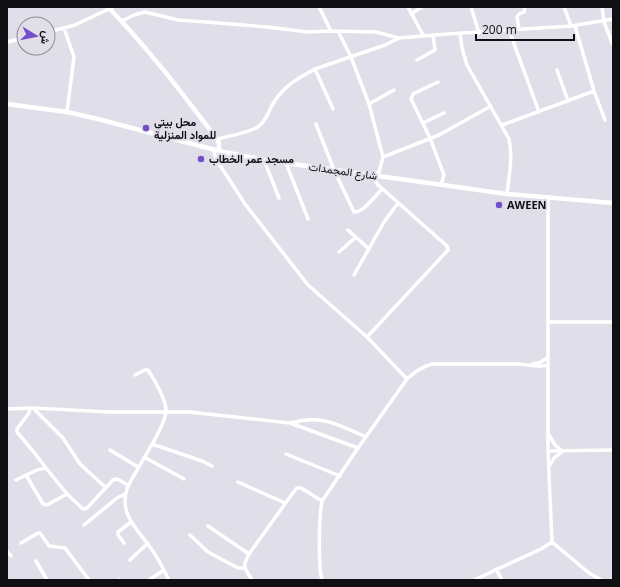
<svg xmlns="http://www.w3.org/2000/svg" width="620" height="587" viewBox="0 0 620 587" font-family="'Open Sans',Vazirmatn,sans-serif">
<rect width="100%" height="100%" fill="#e0dee8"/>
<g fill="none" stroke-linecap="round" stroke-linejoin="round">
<!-- minor -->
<path stroke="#fff" stroke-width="3.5" d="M319,7L331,31
M408,7L423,35
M471,7L479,33
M564,7L571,26
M602,7L604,22L613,45
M411,14L422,7
M122,21L134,15L145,12L178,20L206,22L267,27L308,32L331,31L376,32L399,38L447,34L571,26L613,19
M64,28L74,57L67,112
M519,29L517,17L519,14L524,12L525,7
M509,30L539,112
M338,31L351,57L369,104
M48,32L75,25L113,7
M460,33L462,48L467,65L509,139C513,157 509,176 507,194
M7,42L24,38
M417,60L435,50L433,35
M315,69L333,109
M557,70L568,101
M438,82L413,94L411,99L430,138L444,175L441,185
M594,91L605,120
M423,123L444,113
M316,124L334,170L354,212C363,213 375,196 382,189
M502,125L594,91L575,26
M217,139C228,136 250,133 259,126C266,121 269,110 274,102C284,86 298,78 315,69L385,45L399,38
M213,149L216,159L245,204L308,285L367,337L407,379
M383,157L369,104L394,90
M264,160L279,198
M286,163L308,219
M548,198V451L552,542
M348,230L369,249
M339,252L356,237
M354,275L384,222L398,203
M549,322H613
M367,337L448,250L447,246L377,184L373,175L379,172L383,157L439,135L491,106
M533,364L541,362L548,357
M135,375L145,370H148C154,379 165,398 166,409C168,425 134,471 127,489C119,515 137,528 150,547C158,557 163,569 169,580
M30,408L29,413L17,429V432L33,451L46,468
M33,408L63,438L80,464L105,487
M7,409L33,408L109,412H189L290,423L358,448
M291,423C321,414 339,425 366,437
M549,435L555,445L561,450
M152,444L202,461L212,466
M110,450L138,467
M548,451L613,450
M286,454L340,476
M144,457L184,479
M550,465L554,458L563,451
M26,475L43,504L47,505L67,494
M16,480L37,470L46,468L67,494L83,509L87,508L113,480L117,479L128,485
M238,482L285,503
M84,525L117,498L125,494
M208,526L249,554
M190,535L208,552L238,568H244
M552,542L589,573L601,580
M21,543L38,533H40L49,546L65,548L89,580
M124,543L118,535V532L131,522
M7,551L11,556
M130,560L148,543
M36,561L47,580
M496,569L502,580
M119,580H120
M149,580L164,570
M252,580C244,567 242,568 249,554L295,490L297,488H301L322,501
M322,580C318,565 319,516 322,501L358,448L407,379C415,372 421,367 432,364C461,364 489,364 517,364C525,364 541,368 548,365
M474,580L541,549L552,542"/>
<!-- secondary -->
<path stroke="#fff" stroke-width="4.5" d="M108,7C148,48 182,93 217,139L219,143V151
M7,104L67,112L98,119L219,151L264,160L507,194L613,203"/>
</g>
<!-- markers -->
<g fill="#734fc9" stroke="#e0dee8" stroke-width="1.5">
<circle cx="146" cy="128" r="4"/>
<circle cx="201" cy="159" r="4"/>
<circle cx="499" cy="205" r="4"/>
</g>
<g text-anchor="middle" stroke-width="4" stroke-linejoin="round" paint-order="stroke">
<!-- poi labels -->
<g font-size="11" font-weight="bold" fill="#100f13" stroke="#e0dee8" text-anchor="start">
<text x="154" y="126">محل بيتي<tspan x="154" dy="13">للمواد المنزلية</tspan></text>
<text x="209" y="163">مسجد عمر الخطاب</text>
<text x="507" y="209">AWEEN</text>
</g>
<!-- street labels -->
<g font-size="11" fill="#100f13" stroke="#e0dee8">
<text transform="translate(343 171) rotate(8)" y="4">شارع المجمدات</text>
</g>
</g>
<!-- border -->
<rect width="620" height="587" fill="none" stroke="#100f13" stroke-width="16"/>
<!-- north arrow -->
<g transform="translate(36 36) rotate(100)"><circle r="19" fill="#e0dee8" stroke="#8d8b93"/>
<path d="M0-3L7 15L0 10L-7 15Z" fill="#734fc9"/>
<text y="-6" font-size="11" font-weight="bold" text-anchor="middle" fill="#100f13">ش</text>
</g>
<!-- scale -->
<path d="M476 34v6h98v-6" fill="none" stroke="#100f13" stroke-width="2"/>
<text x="482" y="34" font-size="12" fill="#100f13" stroke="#e0dee8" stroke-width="3" paint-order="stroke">200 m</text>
</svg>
